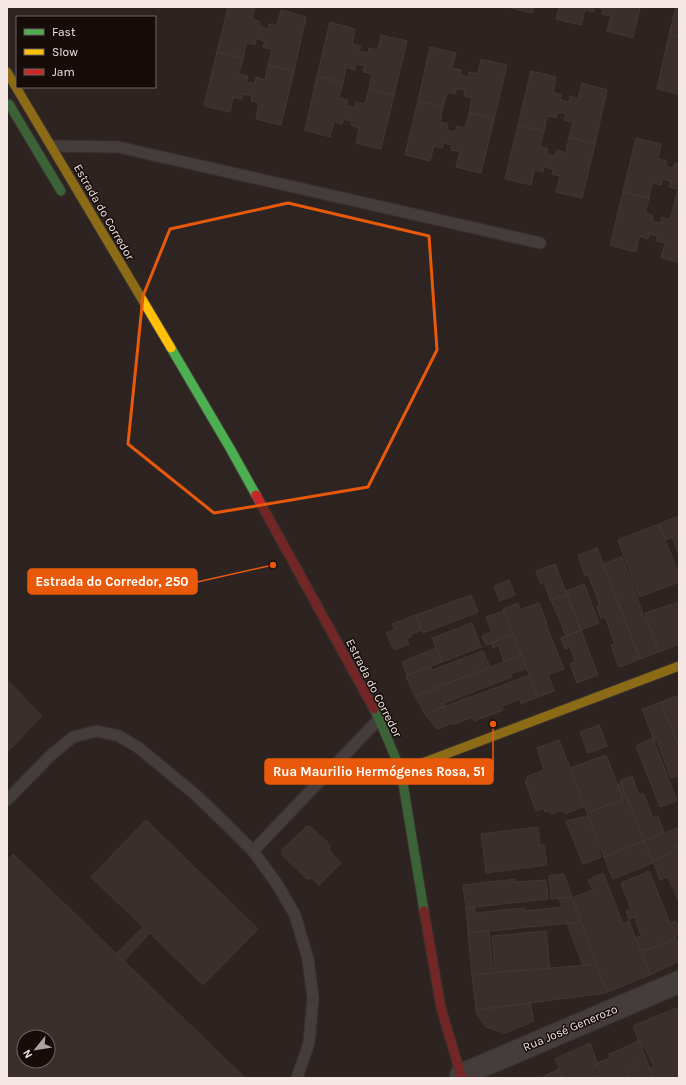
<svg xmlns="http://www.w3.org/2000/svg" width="686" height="1085" viewBox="0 0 686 1085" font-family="Karla,sans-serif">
<rect width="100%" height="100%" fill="#2e2422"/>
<!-- building -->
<path fill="#493d35" stroke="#58504c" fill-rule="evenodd" d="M228,7H255L252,19L260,22L259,26L268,29L269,24L277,26L281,10L306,17L294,71L268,65L272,49L263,47L265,41L256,39L255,45L246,43L243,58L217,52Z
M507,7H534L532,13Z
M559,7H595L594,12L585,10L581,25L556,19Z
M596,7H640L633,38L607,31L611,16L602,14L603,9Z
M676,7H679V37L669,35Z
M330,22L355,29L352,44L361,46L359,51L368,53L369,48L378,50L381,35L407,41L394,95L369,89L372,74L363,72L365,65L356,64L355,70L346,67L343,83L317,76Z
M669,35L679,37V94L657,89Z
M430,47L456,53L452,68L461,70L460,75L468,77L469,72L478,74L481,59L507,65L494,119L469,113L472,98L464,96L465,90L457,88L455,94L447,92L443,107L418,101Z
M217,52L243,58L239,74L248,76L246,82L255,84L256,77L265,80L268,65L294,71L281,125L256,119L259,103L251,101L252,96L243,94L242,99L233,97L230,112L204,106Z
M531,71L556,77L553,92L561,95L560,99L569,102L570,96L578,99L582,83L607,90L595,144L569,137L573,122L564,120L566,114L557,112L556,118L547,116L544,131L518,125Z
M317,76L343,83L339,98L348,100L346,106L355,108L356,102L365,104L369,89L394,95L381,149L356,143L359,128L351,125L352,121L343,119L342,124L334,121L330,137L305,130Z
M418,101L443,107L440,122L448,124L447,130L455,132L457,126L465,128L469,113L494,119L481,173L456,167L460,152L451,150L452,145L444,143L442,148L434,146L430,161L405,155Z
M518,125L544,131L540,146L548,149L547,155L555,156L557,150L566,153L569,137L595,144L582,198L556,192L560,176L552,174L553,169L544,167L543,172L534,170L531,185L505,179Z
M636,138L661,144L658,159L667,161L665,166L673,168L675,163L679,164V205L674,204L678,189L669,187L671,181L662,179L661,185L652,183L649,198L623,192Z
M623,192L649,198L645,213L653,215L652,221L661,223L662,217L670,220L674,204L679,205V262L661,258L665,243L656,241L657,236L649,234L648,239L639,236L636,252L610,245Z
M679,516V555L672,537L666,540L659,524Z
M659,524L679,575V582L639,597L618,540Z
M597,548L640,659L619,667L611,645L615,644L605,617L601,618L597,606L600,605L588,575L585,576L578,555Z
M622,557L644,617H646L659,652L640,659L603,564Z
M555,564L567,595L550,600L544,582L541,584L536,571Z
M509,580L515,595L500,601L494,586Z
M584,584L599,623L581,630L566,591Z
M471,595L478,612L423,633L416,615Z
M567,595L581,630L566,636L551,600Z
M679,602V644L659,652L645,613Z
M518,603L520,610L539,603L547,623L546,624L564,669L548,675L554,691L538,697L503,609Z
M504,611L513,635L486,645L482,636L492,632L486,617Z
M416,615L421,630L410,635L411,637L407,639L409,644L394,650L386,633L395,629L392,624Z
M472,623L481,647L442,662L432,638Z
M581,630L598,675L577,683L570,664L575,662L570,647L565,649L561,638Z
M513,635L521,655L504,661L498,645L493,648L491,643Z
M436,648L442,662L407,675L402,662Z
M483,651L490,667L415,696L406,676L430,666L432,670Z
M521,655L527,668L511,674L512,677L444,703L445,707L433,711L425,714L415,696Z
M530,675L538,697L521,704L520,699L502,706L503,710L474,721L473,717L454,724L453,723L437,729L425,714Z
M7,680L42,716L7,752Z
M679,695V747L661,702Z
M661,702L679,747V776L671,778L657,740H654L642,709Z
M599,725L607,746L588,753L580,732Z
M653,738L677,801L660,807L636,746Z
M559,740L585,806L565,814L563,810L551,814L550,811L545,812L543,808L536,811L525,781L528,780L527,777L544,770L537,748Z
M606,755L623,799L587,813L570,768Z
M632,776L639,795L643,793L653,818L658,816L664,833L644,841L620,781Z
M621,783L644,841L604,857L587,813L623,799L617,785Z
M589,816L601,857L583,864L566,821Z
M146,820L258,929L203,985L150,933L124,961L116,954L143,927L91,877Z
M310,826L330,845V848L329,850L341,863L319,885L311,877L310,879L306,878L282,855V850L306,827Z
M538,827L540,846L544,845L547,865L486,873L481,834Z
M679,827V845L674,847L675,850L653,861L644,841Z
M644,841L653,863L613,879L604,857Z
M679,845V902L668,877L660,880L653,861L675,850L674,847Z
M13,854L124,961L245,1078H7V861ZM24,1037H48V1061H24Z
M649,871L670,923L676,921L679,928V934L675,935L676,938L647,950L646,948L641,950L636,938L641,936L635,917L629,919L626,911L631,909L621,883Z
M603,873L623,924L629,921L650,975L607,992L572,898L593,890L588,880Z
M564,874L572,897L551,899L549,876Z
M516,879L514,882L546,880L548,899L466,908L463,885Z
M572,897L581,922L468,933L466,908L474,907L475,913L524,908V911L562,907L559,898Z
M581,922L587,938L596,964L583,965L567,924Z
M489,931L493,973L472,975L468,933Z
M546,931L550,968L495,972L492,936Z
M676,938L679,947V961L650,975L641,950L646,948L647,950Z
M596,964L607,992L606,993L476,1010L472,975Z
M530,1003L534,1021L505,1033L486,1027L477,1014L476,1010Z
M676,1008L679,1015V1078H659L658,1075L653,1077L650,1068L654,1067L644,1046L641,1047L633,1026Z
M639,1041L645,1056L625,1078H600L595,1066L598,1065L597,1063L610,1058L609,1054Z
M590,1043L598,1065L593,1067L598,1078H563L555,1059Z
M645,1056L653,1078H625Z
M559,1069L563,1078H541Z"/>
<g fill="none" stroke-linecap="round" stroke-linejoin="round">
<!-- lane casing -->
<g stroke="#49403e" stroke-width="13">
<path id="lane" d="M52,146L118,147L540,243
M7,800L51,755L73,737L97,731L119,736L139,748L197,796L225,823L253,851L277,884L295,915L308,959L313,998L309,1043L297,1078
M253,851L379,719"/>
</g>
<!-- street casing -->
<g stroke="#49403e" stroke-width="24">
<path id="street" d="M461,1075L679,982"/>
</g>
<!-- fast casing -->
<g stroke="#49403e" stroke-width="11">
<path id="fast" d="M9,104L61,191
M171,348L231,450L256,495
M374,709L379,719L401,771L424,911"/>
</g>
<!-- slow casing -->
<g stroke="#49403e" stroke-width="11">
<path id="slow" d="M7,72L171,348
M401,771L679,666"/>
</g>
<!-- jam casing -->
<g stroke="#49403e" stroke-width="11">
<path id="jam" d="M256,495L374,709
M424,911L441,1008L461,1075L463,1078"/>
</g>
<!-- lane -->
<use href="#lane" stroke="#605b5b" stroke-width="11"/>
<!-- street -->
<use href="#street" stroke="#605b5b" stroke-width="22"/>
<!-- fast -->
<use href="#fast" stroke="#4caf50" stroke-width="9"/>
<!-- slow -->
<use href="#slow" stroke="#ffc107" stroke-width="9"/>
<!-- jam -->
<use href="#jam" stroke="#c62828" stroke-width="9"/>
</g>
<!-- marked area -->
<path d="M0 0H686V1085H0ZM288,203L429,236L437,350L368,487L214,513L128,444L143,296L170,229Z" fill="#2e2422" fill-opacity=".55" fill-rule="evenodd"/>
<path fill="none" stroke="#e8590c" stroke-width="3" stroke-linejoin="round" d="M288,203L429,236L437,350L368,487L214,513L128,444L143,296L170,229Z"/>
<g text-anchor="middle" stroke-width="3" stroke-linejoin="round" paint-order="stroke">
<!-- street labels -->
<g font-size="12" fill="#f4e6e3" stroke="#160d0b">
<text transform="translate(104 212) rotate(60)" y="4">Estrada do Corredor</text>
<text transform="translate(374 688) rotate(63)" y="4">Estrada do Corredor</text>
<text transform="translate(570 1028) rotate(-23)" y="4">Rua José Generozo</text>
</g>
</g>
<!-- callouts -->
<path fill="none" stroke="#e8590c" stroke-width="1.5" d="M273 565L197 582M493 724L493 772"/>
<g fill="#e8590c" stroke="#160d0b" stroke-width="1.5">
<circle cx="273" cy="565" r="4"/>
<circle cx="493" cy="724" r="4"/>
</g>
<g fill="#e8590c" stroke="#e8590c" stroke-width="1.5">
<rect x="28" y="569" width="169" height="25" rx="4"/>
<rect x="265" y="759" width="228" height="25" rx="4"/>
</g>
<g font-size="13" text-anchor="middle" font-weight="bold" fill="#fff">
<text x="112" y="586">Estrada do Corredor, 250</text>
<text x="379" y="776">Rua Maurilio Hermógenes Rosa, 51</text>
</g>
<!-- border -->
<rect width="686" height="1085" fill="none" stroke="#f4e6e3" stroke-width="16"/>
<!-- legend -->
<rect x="16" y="16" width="140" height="72" fill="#160d0b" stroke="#6f6461"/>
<rect x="24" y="29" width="20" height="6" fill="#4caf50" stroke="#6f6461"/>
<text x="52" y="36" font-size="12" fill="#f4e6e3">Fast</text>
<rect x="24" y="49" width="20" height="6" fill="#ffc107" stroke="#6f6461"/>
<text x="52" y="56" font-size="12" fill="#f4e6e3">Slow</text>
<rect x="24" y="69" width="20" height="6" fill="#c62828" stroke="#6f6461"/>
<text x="52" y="76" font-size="12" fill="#f4e6e3">Jam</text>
<!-- north arrow -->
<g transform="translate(36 1049) rotate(240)"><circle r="19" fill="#160d0b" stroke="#6f6461"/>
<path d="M0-3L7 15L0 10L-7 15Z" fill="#afa29f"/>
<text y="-6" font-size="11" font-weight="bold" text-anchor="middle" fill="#f4e6e3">N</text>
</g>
</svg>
